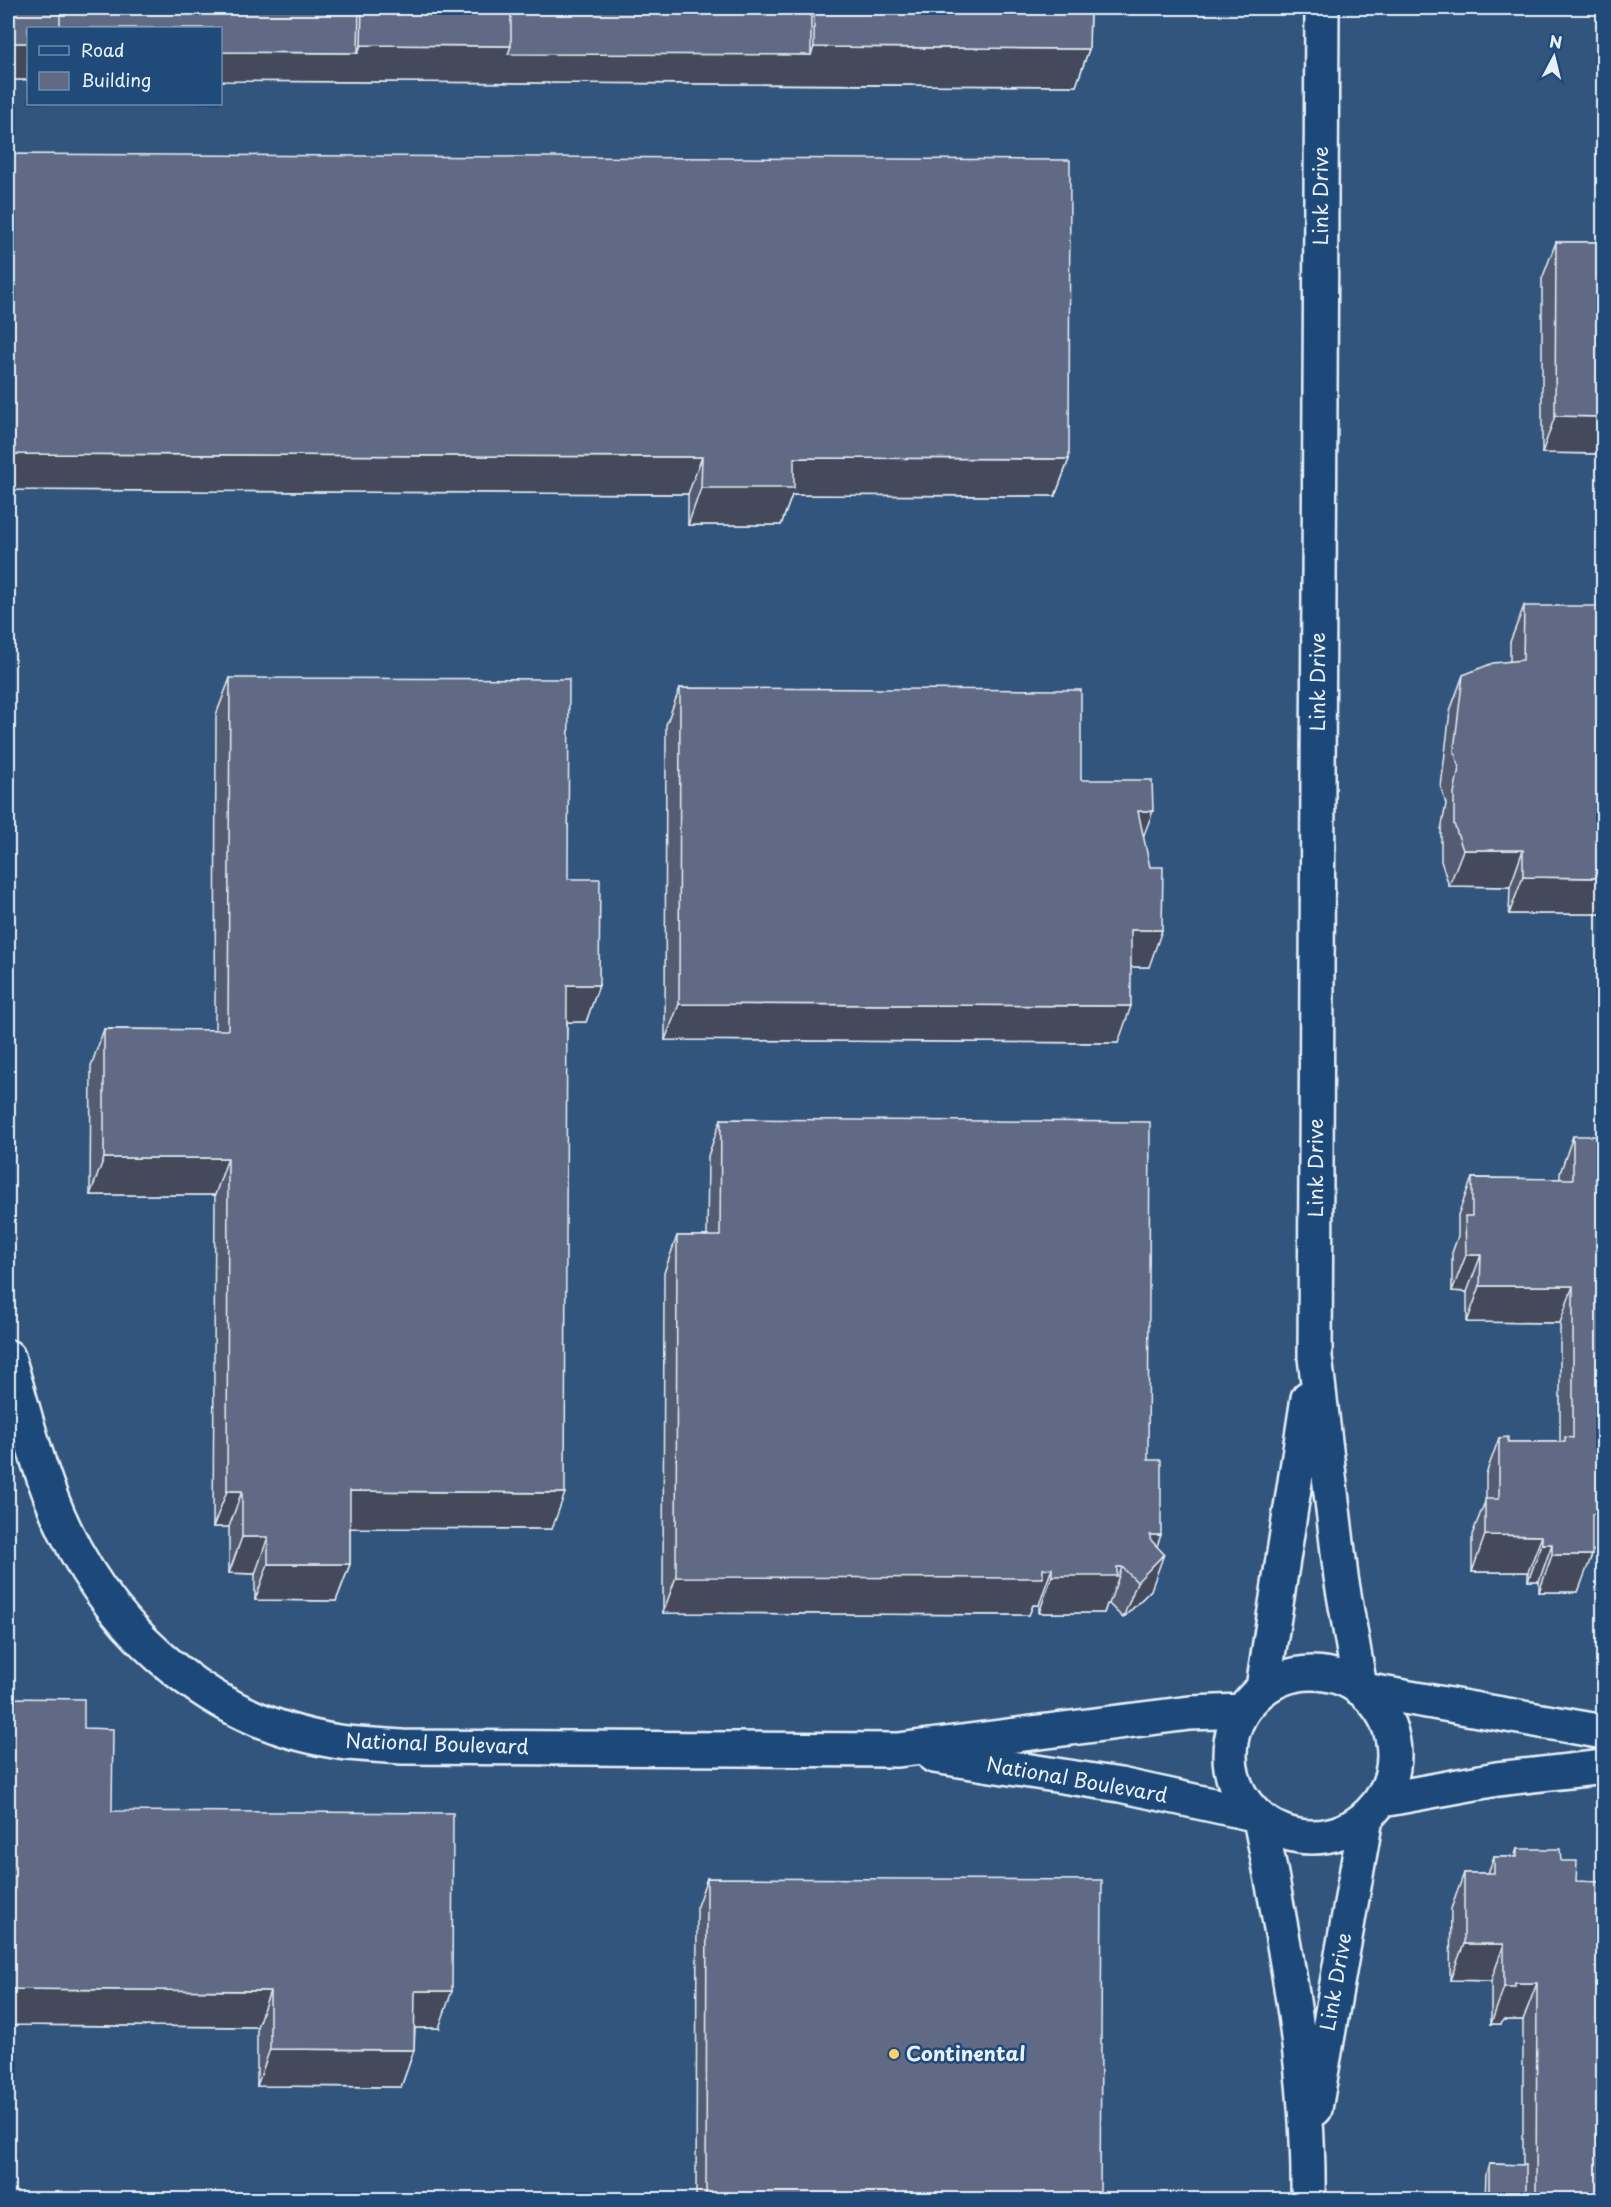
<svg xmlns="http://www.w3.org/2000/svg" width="1611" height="2207" viewBox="0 0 1611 2207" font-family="'Playpen Sans',sans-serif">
<rect width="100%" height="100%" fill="#1f4a7a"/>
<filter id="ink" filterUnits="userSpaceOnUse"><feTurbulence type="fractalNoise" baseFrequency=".0167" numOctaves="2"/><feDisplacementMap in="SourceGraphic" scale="12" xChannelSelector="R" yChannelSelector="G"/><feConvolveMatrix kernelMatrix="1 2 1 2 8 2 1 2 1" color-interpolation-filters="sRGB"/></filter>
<g filter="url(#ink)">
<!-- built -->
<path fill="#33547d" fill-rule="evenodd" d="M8,8H1603V2199H8ZM28,28H220V104H28Z"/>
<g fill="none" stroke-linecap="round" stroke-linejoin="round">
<!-- minor casing -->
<g stroke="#e8f1f8" stroke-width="38">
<path id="minor" d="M1322,8L1315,1357L1341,1577L1360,1687
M8,1357C25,1414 39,1476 65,1530C117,1639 217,1724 339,1742C360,1745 381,1745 402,1747L898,1750L1190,1713L1242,1711
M1230 1755a82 82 0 1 1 164 0a82 82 0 1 1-164 0Z
M1263,1688L1308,1398
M1364,1690L1604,1732
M934,1756L1120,1785L1254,1814
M1382,1800L1497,1779L1604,1767
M1260,1819C1285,1942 1310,2074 1308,2200
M1315,2109L1366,1818"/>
</g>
<!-- minor -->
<use href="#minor" stroke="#1f4a7a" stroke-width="33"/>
</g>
<!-- wall -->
<path fill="#535b72" stroke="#e8f1f8" stroke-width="1.5" d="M8,8H1090L1089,49L1076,86L220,81L28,28V80H8Z
M8,154L1069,459L1055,496L792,495L781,525H688V494L8,490Z
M1556,242H1604V454L1542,453V279Z
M1524,606L1604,914H1509L1510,887L1449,886L1441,861V830L1446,804L1441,787L1450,711L1463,675L1510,661V642Z
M230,678L568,879L599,985L586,1022H567L552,1529L350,1528V1564L336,1601L255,1600V1574L229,1573V1527H213L215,1195H90L91,1066L104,1029L215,1030L216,715Z
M680,688L1081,780L1143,837L1149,967H1131L1118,1043L665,1040L666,725Z
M721,1119L1148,1460L1157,1546L1151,1590L1123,1618L1109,1604H1107L1104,1613H1039V1605H1033L1029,1615L663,1613L664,1273L677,1236H707L708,1156Z
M1573,1136L1592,1550L1578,1592H1539V1581H1528V1572H1472V1535L1486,1499V1474L1499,1438L1508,1442H1560V1323L1467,1322V1292L1452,1291V1253L1458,1236V1215L1472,1178L1560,1179V1173Z
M84,1728L112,1811L439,2028H415L414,2050L401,2087L257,2086V2027L8,2025Z
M1517,1849L1561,1861L1576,1881L1604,2199H1485L1486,2174L1489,2164L1523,2165V2020H1503L1501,2024H1491V1981L1450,1980L1451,1909L1464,1873H1488L1494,1857H1514Z
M707,1878L1100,2199H696L697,1906Z"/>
<!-- shaded-wall -->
<path fill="#444a5c" stroke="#e8f1f8" stroke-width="1.5" d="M1441,8H1604V11H1440Z
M8,43H28V80H8Z
M361,45L511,46L811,55L814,47L1089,49L1076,86L220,81V52L358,53Z
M1555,416L1604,417V454L1542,453Z
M8,454L702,457L688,494L8,490Z
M794,458L1069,459L1055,496L792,495L781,525H688L701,488Z
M1138,811H1153L1139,848Z
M1463,850H1523L1510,887L1449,886Z
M1523,877L1604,878V914H1509Z
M1131,930H1162L1149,967H1118Z
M567,985H599L586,1022H554Z
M679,1004L1131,1006L1118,1043L665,1040Z
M104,1158H228L215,1195H90Z
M1466,1255H1481L1467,1292L1452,1291Z
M1480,1286H1573L1560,1323L1467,1322Z
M227,1491H242L229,1527H213Z
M350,1491L565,1493L552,1529L337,1528Z
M1592,1514H1604V1551L1578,1550Z
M1150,1535H1161L1148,1570L1164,1554L1151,1590L1123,1618L1137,1582Z
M1485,1535L1542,1536L1528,1572H1472Z
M242,1537H268L255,1574L229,1573Z
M1542,1544H1552L1539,1581H1528Z
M1552,1555H1592L1578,1592H1539Z
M268,1564H350L336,1601L255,1600Z
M1117,1567H1122L1109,1604H1107L1104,1613H1039L1052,1576Z
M1052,1568L1039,1605H1033L1029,1615L663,1613L676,1577Z
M1464,1944H1504L1491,1981L1450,1980Z
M1515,1983H1537L1523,2020H1503L1501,2024H1491L1504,1987Z
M8,1989L270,1991L257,2027L8,2025Z
M415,1991H452L439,2028H402Z
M270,2049L414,2050L401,2087L257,2086Z"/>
<!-- building -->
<path fill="#616a84" stroke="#e8f1f8" stroke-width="1.5" d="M8,8H60V28H28V43H8Z
M60,8H359L358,53L220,52V28H60Z
M362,8H511V46L361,45Z
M511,8H811V55L508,54L511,46Z
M814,8H1090L1089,49L814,47Z
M8,154L1070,160L1069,459L794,458V488H701L702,457L8,454Z
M1556,242H1604V417L1555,416Z
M1524,606H1604V878L1523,877V850H1463L1454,824V793L1459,768L1454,750L1463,675L1493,663L1523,660Z
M230,678L569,679L568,879H600L599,985H567L565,1493L350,1491V1564H268V1537H242V1491H227L228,1158H104V1029L228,1030Z
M680,688L1081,690V780H1152L1153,811H1138L1150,867H1163L1162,930H1131V1006L679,1004Z
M721,1119L1150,1122L1148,1460H1161V1535H1150V1539L1164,1554L1137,1582L1122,1567H1117V1576H1052V1568L1043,1569V1578L676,1577L677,1236H720Z
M1573,1136H1604V1514H1592V1555H1552V1544H1542V1536L1485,1535V1499H1499V1438L1508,1437V1442H1565V1437L1573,1438V1286H1480L1481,1255H1466L1465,1216H1472V1178L1573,1179Z
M8,1698L84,1699V1728L113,1729L112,1811L453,1813L452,1991H415L414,2050L270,2049V1991L8,1989Z
M1517,1849H1560L1561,1861H1577L1576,1881L1604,1882V2199H1536L1537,1983H1515V1987H1504V1944H1464V1873H1494V1857H1517Z
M707,1878L1102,1880L1100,2199H706Z
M1489,2164L1526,2165V2199H1489Z"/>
</g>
<!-- markers -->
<circle fill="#ffd166" stroke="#1f4a7a" stroke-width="2" cx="894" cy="2054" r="6"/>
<g text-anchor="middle" stroke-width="5" stroke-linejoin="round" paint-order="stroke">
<!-- street labels -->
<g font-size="20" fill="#e8f1f8" stroke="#1f4a7a">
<text transform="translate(1321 196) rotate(-90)" y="7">Link Drive</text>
<text transform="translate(1318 682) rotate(-90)" y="7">Link Drive</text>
<text transform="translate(1316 1168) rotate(-90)" y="7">Link Drive</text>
<text transform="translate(437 1744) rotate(2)" y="7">National Boulevard</text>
<text transform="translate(1077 1780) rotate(10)" y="7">National Boulevard</text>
<text transform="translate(1336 1982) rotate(-80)" y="7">Link Drive</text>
</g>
<!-- poi labels -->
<g font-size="20" font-weight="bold" fill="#e8f1f8" stroke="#1f4a7a" text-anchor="start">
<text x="906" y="2061">Continental</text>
</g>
</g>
<!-- margin -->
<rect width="1611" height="2207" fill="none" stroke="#1f4a7a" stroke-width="30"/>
<rect x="15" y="15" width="1581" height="2177" fill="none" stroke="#e8f1f8" stroke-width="2" filter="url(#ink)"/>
<!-- legend -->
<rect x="27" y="27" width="195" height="78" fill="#1f4a7a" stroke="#6f8dac" stroke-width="1.5"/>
<rect x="39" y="46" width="30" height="9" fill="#1f4a7a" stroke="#6f8dac" stroke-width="1.5"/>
<text x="81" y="57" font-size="18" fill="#e8f1f8">Road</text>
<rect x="39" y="72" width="30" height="18" fill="#616a84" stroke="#6f8dac" stroke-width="1.5"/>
<text x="81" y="87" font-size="18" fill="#e8f1f8">Building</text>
<!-- north arrow -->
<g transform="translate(1554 57) rotate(7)" stroke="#1f4a7a" stroke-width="4.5" paint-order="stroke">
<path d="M0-4.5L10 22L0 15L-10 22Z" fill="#e8f1f8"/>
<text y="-9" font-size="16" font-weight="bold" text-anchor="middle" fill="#e8f1f8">N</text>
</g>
</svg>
